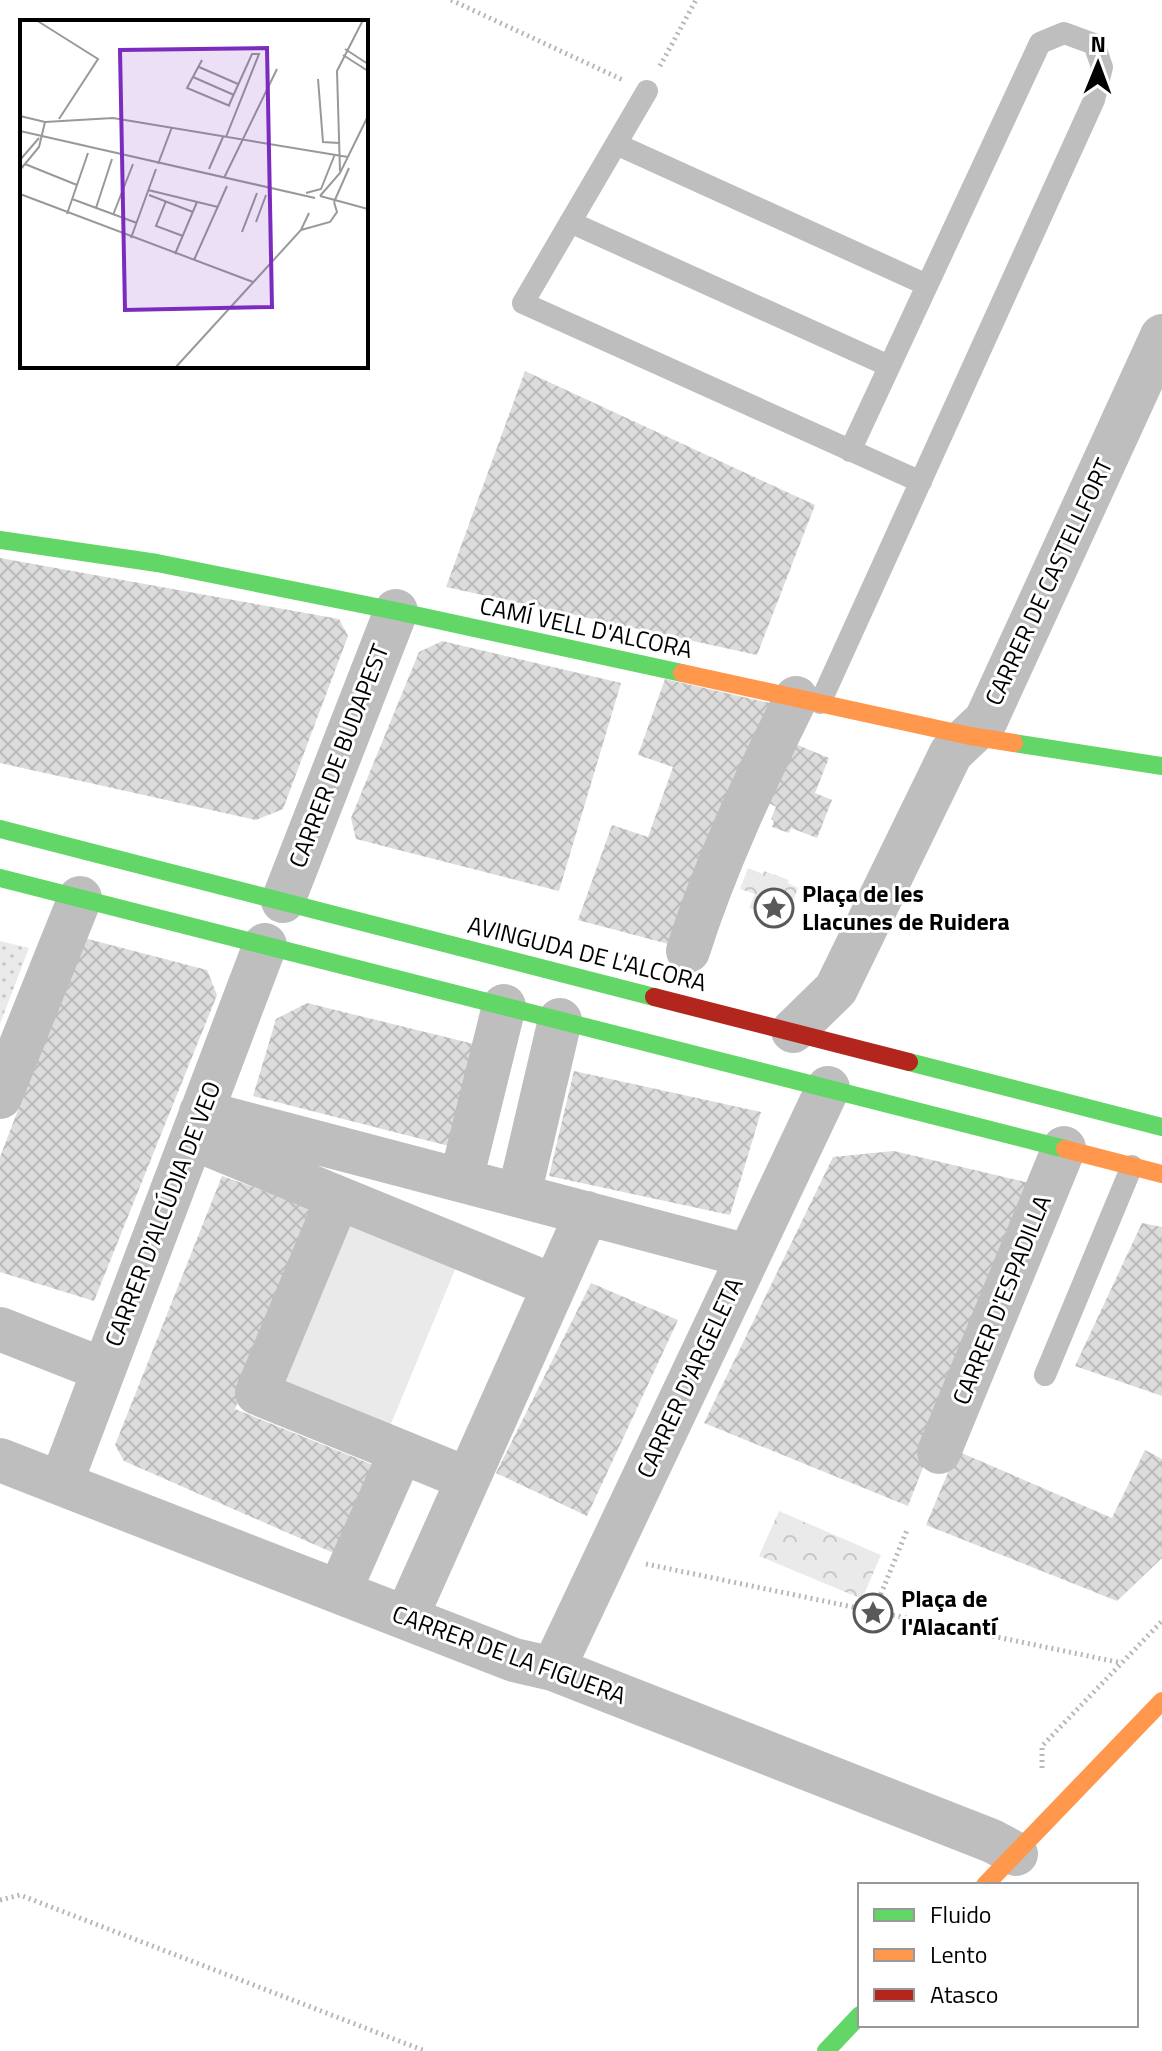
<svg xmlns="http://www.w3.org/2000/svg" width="1162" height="2051" viewBox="0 0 1162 2051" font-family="'Titillium Web',sans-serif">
<defs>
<pattern id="grass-dots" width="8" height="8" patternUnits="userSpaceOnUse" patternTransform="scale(2)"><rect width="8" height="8" fill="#eaeaea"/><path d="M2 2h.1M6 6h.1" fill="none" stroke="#c7c7c7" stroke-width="1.8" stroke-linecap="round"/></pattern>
<pattern id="forest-crowns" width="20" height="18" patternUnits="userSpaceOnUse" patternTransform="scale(2)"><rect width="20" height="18" fill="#eaeaea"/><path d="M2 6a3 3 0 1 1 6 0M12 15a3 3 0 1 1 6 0" fill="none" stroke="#c7c7c7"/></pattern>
<pattern id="building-cross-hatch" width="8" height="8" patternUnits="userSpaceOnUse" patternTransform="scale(2)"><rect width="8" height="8" fill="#dcdcdc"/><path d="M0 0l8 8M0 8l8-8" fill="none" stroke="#bbb"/></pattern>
</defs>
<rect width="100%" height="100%" fill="#fff"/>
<!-- grass -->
<path fill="url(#grass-dots)" d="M0,941L29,948L0,1024Z"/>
<!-- forest -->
<path fill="url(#forest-crowns)" d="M748,868L763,874L764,871L789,880L788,883L798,888L790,908L779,904L774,918L749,908L755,894L740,889Z
M779,1511L881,1555L862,1599L759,1556Z"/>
<!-- pitch -->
<path fill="#eaeaea" d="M350,1214L459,1260L388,1431L279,1386Z"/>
<!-- building -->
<path fill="url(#building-cross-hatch)" d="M525,371L815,505L757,655L446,587Z
M0,558L339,619L348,636L283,809L256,820L0,763Z
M442,641L621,683L559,891L356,839L351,818L419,652Z
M665,679L774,704L672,945L578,920L612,825L648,837L673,767L638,755Z
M793,743L829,758L815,793L832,800L817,838L791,828L789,833L772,827L774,821L771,819L776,807L769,803Z
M84,938L207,970L217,995L94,1301L0,1272V1157Z
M307,1003L478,1045L453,1147L253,1096L276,1019Z
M574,1071L761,1112L730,1215L549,1176Z
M894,1151L1034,1184L908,1506L704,1423L833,1157Z
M222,1176L312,1208L235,1409L378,1467L336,1554L124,1461L115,1445Z
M1142,1223L1162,1227V1396L1075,1366Z
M591,1283L678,1320L587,1516L496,1473Z
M1145,1450L1162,1459V1558L1117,1601L926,1525L957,1451L1112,1518Z"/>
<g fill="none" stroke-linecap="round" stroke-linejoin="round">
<!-- path -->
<path stroke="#b8b8b8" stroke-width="5" stroke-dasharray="2 4" stroke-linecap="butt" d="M451,0L623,80
M660,66L696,0
M646,1564L1122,1663
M874,1611L907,1530
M1042,1768V1746L1162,1621
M0,1900L20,1895L425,2051"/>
<!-- lane -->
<path stroke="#bebebe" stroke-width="22" d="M647,91L523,303L921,482
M616,144L927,285
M570,222L889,366
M820,703L1094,100L1102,67L1094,44L1064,33L1040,43L850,451
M1045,1375L1132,1166"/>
<!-- street -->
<path stroke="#bebebe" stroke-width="44" d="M283,901L396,611
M688,951C716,863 755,781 796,698
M793,1031L836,989L951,753L986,720L1162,336
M0,1097L80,898
M201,1112L748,1256
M192,1138L554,1286
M461,1180L504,1006
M519,1195L560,1020
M338,1198L257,1393L468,1479
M0,1329L104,1370
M939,1452L1064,1148
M0,1460L514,1660L553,1669L992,1841L1016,1854
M61,1483L265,945
M339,1592L401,1452
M406,1618L587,1213
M553,1669L828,1088"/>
<!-- fast -->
<path stroke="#63d668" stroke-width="18" d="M0,540L157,563L396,611L682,673
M1014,743L1162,766
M0,829L654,997
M0,878L1065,1149
M909,1062L1162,1127
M826,2051L860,2015"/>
<!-- slow -->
<path stroke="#ff974d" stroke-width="18" d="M682,673L970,736L1014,743
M1065,1149L1162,1174
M985,1885L1162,1701"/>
<!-- jam -->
<path stroke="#b3261e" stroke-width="18" d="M654,997L909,1062"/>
</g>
<!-- icons -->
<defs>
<g id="sight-ring" transform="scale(2)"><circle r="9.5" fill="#fff" stroke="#595959" stroke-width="1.5"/><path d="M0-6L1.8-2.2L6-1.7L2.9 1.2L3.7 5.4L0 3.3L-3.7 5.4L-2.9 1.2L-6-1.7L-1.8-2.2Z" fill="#595959"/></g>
</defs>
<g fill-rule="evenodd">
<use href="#sight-ring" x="774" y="908"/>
<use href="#sight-ring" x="873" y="1613"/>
</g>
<g text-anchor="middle" stroke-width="6" stroke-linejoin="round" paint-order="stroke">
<!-- street labels -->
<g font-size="24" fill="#000" stroke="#fff">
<text transform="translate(1049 582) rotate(-65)" y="8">CARRER DE CASTELLFORT</text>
<text transform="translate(586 628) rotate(12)" y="8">CAMÍ VELL D'ALCORA</text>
<text transform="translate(339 756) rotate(-69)" y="8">CARRER DE BUDAPEST</text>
<text transform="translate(587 954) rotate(14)" y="8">AVINGUDA DE L'ALCORA</text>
<text transform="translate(163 1214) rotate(-69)" y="8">CARRER D'ALCÚDIA DE VEO</text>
<text transform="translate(1002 1300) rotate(-68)" y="8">CARRER D'ESPADILLA</text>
<text transform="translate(690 1378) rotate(-65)" y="8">CARRER D'ARGELETA</text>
<text transform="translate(509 1655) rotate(20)" y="8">CARRER DE LA FIGUERA</text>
</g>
<!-- poi labels -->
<g font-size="24" font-weight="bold" fill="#000" stroke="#fff" text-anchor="start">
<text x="802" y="902">Plaça de les<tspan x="802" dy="28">Llacunes de Ruidera</tspan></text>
<text x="901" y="1607">Plaça de<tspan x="901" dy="28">l'Alacantí</tspan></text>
</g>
</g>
<!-- overview -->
<g transform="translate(20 20)">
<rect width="348" height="348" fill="#fff"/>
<path fill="none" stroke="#999" stroke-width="2" d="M16,0L78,39L39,99M325,29L348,44M323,35L348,51M182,40L167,68L210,86M179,47L218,64M173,57L214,75M298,59L303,122L319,123M0,96L25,102L93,98L328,137M0,111L295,178M206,117L239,34H232L209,85M0,140L19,118M5,144L57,165M138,144L152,107M189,149L203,117M0,150L19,127L25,102M320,151L317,51L343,0M204,158L257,49M128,170L198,187M286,173L301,169L315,134M0,174L233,262M129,175L173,192M300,176L320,153L348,96M300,176L348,189M52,179L117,203M146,181L136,206L163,216M314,182L329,148M76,188L92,139M47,194L68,133M93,195L113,144M236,202L246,175M281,210L310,202L317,192L314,182M222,212L237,173M111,218L136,149M155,234L177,182M174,240L207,166M155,348L281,210L289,193"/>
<path fill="#7b2cbf" fill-opacity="0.15" stroke="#7b2cbf" stroke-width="4" d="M247,28L252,287L105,290L100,30Z"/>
<rect width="348" height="348" fill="none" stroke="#000" stroke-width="4"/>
</g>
<!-- legend -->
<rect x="858" y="1883" width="280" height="144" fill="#ffffff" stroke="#999999" stroke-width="2"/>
<rect x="874" y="1909" width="40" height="12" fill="#63d668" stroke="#999999" stroke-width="2"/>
<text x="930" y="1923" font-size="24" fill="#000000">Fluido</text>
<rect x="874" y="1949" width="40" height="12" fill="#ff974d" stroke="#999999" stroke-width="2"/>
<text x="930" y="1963" font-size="24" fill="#000000">Lento</text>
<rect x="874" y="1989" width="40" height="12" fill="#b3261e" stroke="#999999" stroke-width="2"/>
<text x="930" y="2003" font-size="24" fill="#000000">Atasco</text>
<!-- north arrow -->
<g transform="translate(1098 64) rotate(1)" stroke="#ffffff" stroke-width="6" paint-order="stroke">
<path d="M0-6L14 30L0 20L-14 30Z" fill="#000000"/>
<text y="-12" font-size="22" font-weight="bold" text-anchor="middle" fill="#000000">N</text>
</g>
</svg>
